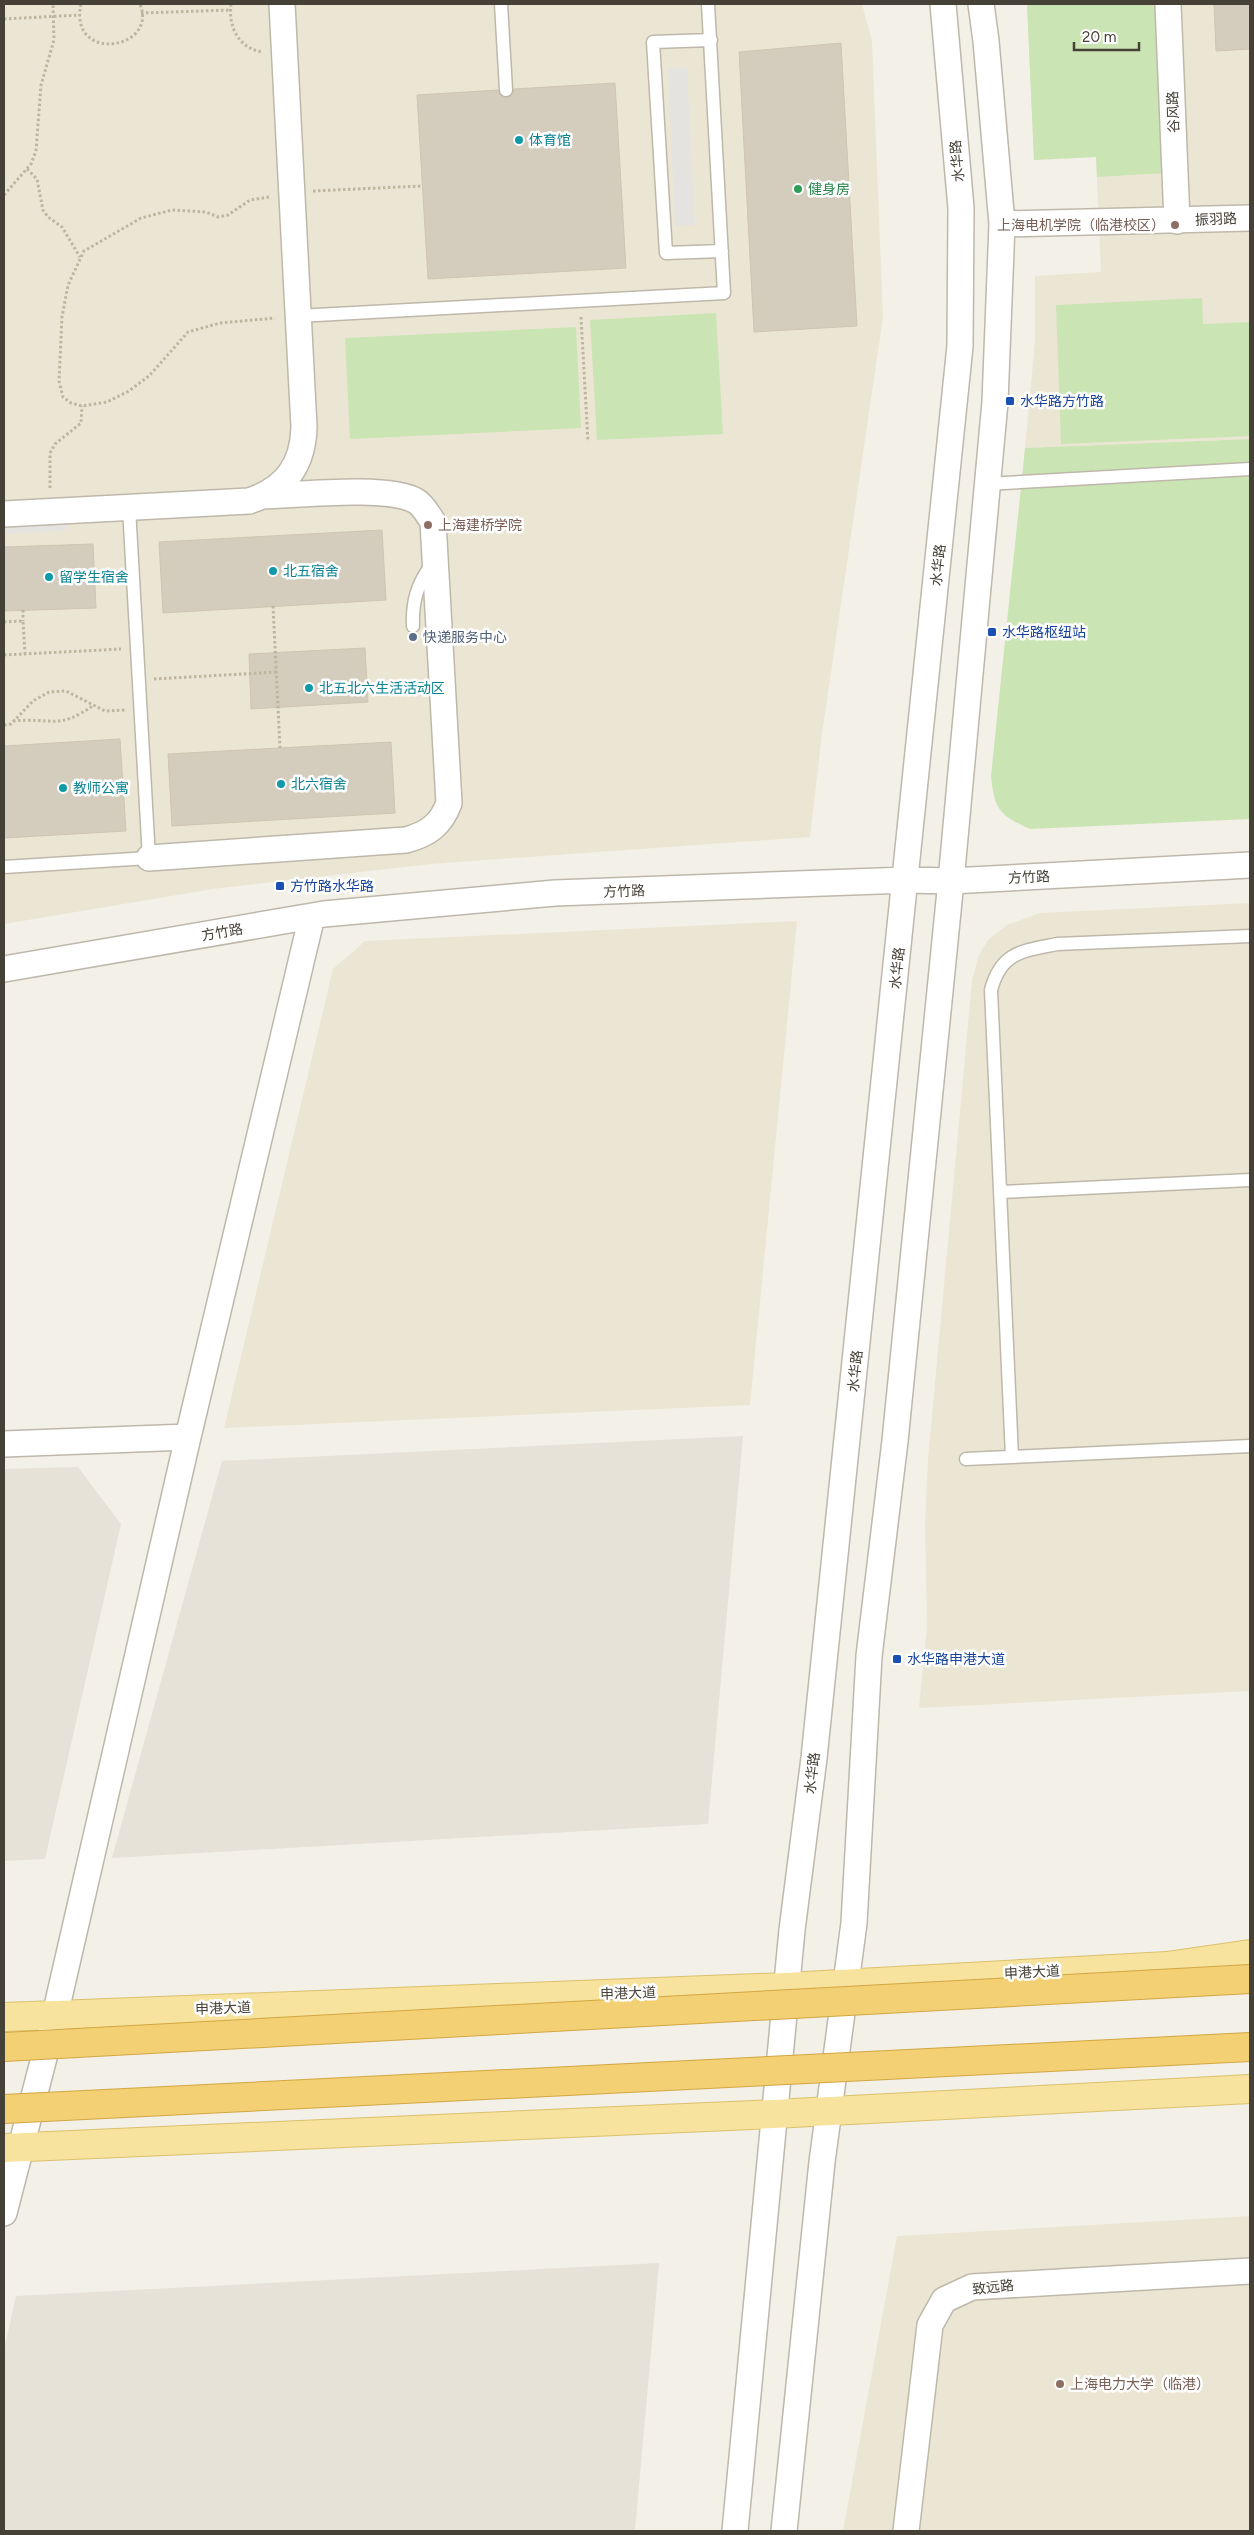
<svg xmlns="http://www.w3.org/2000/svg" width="1254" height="2535" viewBox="0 0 1254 2535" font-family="Figtree,'Noto Sans SC',sans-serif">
<rect width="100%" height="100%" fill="#f3f0e8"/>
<!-- residential -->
<path fill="#e6e2d7" d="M743,1436L708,1824L112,1858L222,1461Z
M78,1467L121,1524L45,1859L4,1861V1469Z
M659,2263L635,2531H4V2350L16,2296Z"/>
<!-- education -->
<path fill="#ebe6d3" d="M4,4H862L872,41L883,317L822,734L810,837L431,864L213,889L4,924Z
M1027,4H1250V439L1025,448L1035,341V276L1101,272L1096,157L1034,160Z
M1250,903V1691L919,1708L927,1627L925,1523L928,1459L972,981L979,955L988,940L1007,925L1040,913Z
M797,921L750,1405L224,1428L333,969L365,941Z
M1250,2216V2531H843L897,2236Z"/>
<!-- green -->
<path fill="#cbe4b4" d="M1027,4H1155L1166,173L1097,177L1096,157L1034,160Z
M1202,298L1203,324L1250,322V436L1061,444L1056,305Z
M716,313L723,434L597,440L590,320Z
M576,327L581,428L350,439L345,338Z
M1250,439V819L1030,829C1000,816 994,809 991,776L1025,448Z"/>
<!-- parking -->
<path fill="#e4e3e0" d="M687,68L695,225L675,226L668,69Z
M67,514V530L4,534V518Z"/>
<!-- building -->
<path fill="#d4cdbe" stroke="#cec5b2" d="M1214,4H1250V49L1216,51Z
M841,43L857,326L754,332L739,52Z
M615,83L626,268L428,279L417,95L498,90L502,97L507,98L513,94L514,89Z
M382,530L386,600L163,613L159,542Z
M93,544L96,608L4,611V547Z
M365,648L368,702L251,709L249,654Z
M120,739L126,831L4,838V746Z
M391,742L395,813L172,826L168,754Z"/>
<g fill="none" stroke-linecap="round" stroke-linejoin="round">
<!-- lane casing -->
<g stroke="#beb8ab" stroke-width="15">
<path id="lane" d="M501,4L506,90
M711,40L653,42L666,253L722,251
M298,316L724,293L708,4
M987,484L1250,469
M413,626C412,602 417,584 432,564
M4,867L149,858L129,508
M1000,1192L1250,1180
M1012,1457L991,990C1001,952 1022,951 1057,944L1250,936
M966,1459L1250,1446"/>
</g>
<!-- street casing -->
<g stroke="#beb8ab" stroke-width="28">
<path id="street" d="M1168,4L1177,221
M1002,224L1250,218
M4,514L249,501C286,489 303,465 304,427L282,4
M149,858L406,840C428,834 441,825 449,803L433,522C429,516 423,505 416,501C388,485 299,495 263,496
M4,969L324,914L555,893L907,880L951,881L1250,865
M4,1444L188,1437
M4,2213L55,2015L188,1437L312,916
M735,2531L792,1930L814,1758L960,346L961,208L943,4
M784,2531L822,2162L854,1923L869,1656L895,1441L951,881L995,402L1002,224L986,41L981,4
M906,2531L930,2325L944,2300L972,2287L1250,2271"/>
</g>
<!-- primary casing -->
<g stroke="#dbc16e" stroke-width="30">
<path id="primary" d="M4,2017L786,1987L1167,1966L1250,1954
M4,2148L774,2114L1250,2089"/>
</g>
<!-- path -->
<path stroke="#beb59e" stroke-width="3" stroke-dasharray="2.5 2.5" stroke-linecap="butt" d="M81,4C68,64 159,50 140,4
M231,4C228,27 239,49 263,52
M141,13L230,10
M4,19L79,15
M27,169L37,179L43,210L48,217L62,227L80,257
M313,191L422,186
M4,195L31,164L36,151L41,85L54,40L53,4
M269,197L250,200L228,215L218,217L206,212L172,210L141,218L84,251L68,285L62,317L59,381L63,397L71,403L82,406L107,402L129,391L149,376L188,332L220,323L275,318
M581,317L588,442
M50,488V453L55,444L81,423L82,406
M273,606L280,748
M23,610V621
M4,622L23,621L25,654
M4,655L121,649
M154,679L277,672
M13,721C53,717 57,731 94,705
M4,725L11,724L33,701L49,692L66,691L105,711L125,710"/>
<!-- lane -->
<use href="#lane" stroke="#fff" stroke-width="12"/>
<!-- street -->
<use href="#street" stroke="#fff" stroke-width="25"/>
<!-- primary -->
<use href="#primary" stroke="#f7e39d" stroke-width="28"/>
<!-- highway-bridge casing -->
<g stroke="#d2a643" stroke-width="30" stroke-linecap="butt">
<path id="highway-bridge" d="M4,2047L1250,1979
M4,2109L1250,2047"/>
</g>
<!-- highway-bridge -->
<use href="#highway-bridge" stroke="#f3d073" stroke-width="28"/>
</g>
<!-- markers -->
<g fill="#0f9aa8" stroke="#fff" stroke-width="2">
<circle cx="519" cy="140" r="5"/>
<circle cx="273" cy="571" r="5"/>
<circle cx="49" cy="577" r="5"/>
<circle cx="309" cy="688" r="5"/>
<circle cx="281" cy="784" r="5"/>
<circle cx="63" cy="788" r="5"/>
</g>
<circle fill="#2e9e5b" stroke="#fff" stroke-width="2" cx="798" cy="189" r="5"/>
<g fill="#8d6e63" stroke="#fff" stroke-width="2">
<circle cx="1175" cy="225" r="5"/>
<circle cx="428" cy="525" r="5"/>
<circle cx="1060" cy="2384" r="5"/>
</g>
<g fill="#1a4fb4" stroke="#fff" stroke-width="2">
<rect x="1005" y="396" width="10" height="10" rx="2.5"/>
<rect x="987" y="627" width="10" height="10" rx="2.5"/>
<rect x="275" y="881" width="10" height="10" rx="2.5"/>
<rect x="892" y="1654" width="10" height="10" rx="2.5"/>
</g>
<circle fill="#5c6f8a" stroke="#fff" stroke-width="2" cx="413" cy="637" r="5"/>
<g text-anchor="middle" stroke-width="5" stroke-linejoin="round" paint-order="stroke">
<!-- street labels -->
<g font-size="14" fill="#464137" stroke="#fff">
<text transform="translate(1173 112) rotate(-92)" y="5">谷风路</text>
<text transform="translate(957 161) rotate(-95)" y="5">水华路</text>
<text transform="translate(1216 219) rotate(-3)" y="5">振羽路</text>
<text transform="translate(938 565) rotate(-84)" y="5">水华路</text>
<text transform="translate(1029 877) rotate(-3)" y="5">方竹路</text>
<text transform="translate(624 891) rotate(-2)" y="5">方竹路</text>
<text transform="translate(222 932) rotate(-10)" y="5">方竹路</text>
<text transform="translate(897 968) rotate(-84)" y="5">水华路</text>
<text transform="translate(855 1371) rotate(-84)" y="5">水华路</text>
<text transform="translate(812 1773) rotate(-83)" y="5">水华路</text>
<text transform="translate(1032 1972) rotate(-3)" y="5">申港大道</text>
<text transform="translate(628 1993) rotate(-2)" y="5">申港大道</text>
<text transform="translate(223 2008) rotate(-2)" y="5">申港大道</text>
<text transform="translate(993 2287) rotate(-6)" y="5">致远路</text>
</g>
<!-- culture labels -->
<g font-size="14" fill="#0d838f" stroke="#fff" text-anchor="start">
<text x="529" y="145">体育馆</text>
<text x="283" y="576">北五宿舍</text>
<text x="59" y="582">留学生宿舍</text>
<text x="319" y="693">北五北六生活活动区</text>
<text x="291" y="789">北六宿舍</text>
<text x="73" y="793">教师公寓</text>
</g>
<!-- leisure labels -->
<g font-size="14" fill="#27864d" stroke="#fff" text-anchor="start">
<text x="808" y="194">健身房</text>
</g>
<!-- education labels -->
<g font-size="14" fill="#785e54" stroke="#fff" text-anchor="start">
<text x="1165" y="230" text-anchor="end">上海电机学院（临港校区）</text>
<text x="438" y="530">上海建桥学院</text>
<text x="1070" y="2389">上海电力大学（临港）</text>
</g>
<!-- transit labels -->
<g font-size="14" fill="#164399" stroke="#fff" text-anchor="start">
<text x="1020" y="406">水华路方竹路</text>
<text x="1002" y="637">水华路枢纽站</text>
<text x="290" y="891">方竹路水华路</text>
<text x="907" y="1664">水华路申港大道</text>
</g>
<!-- service labels -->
<g font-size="14" fill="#4e5e75" stroke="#fff" text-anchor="start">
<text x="423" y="642">快递服务中心</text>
</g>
</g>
<!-- border -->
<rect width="1254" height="2535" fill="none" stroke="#464137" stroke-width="10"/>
<!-- scale -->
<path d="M1074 42v8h65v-8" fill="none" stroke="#464137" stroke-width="2.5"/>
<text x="1082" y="42" font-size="15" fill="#464137" stroke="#ffffff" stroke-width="4" paint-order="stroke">20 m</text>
</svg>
